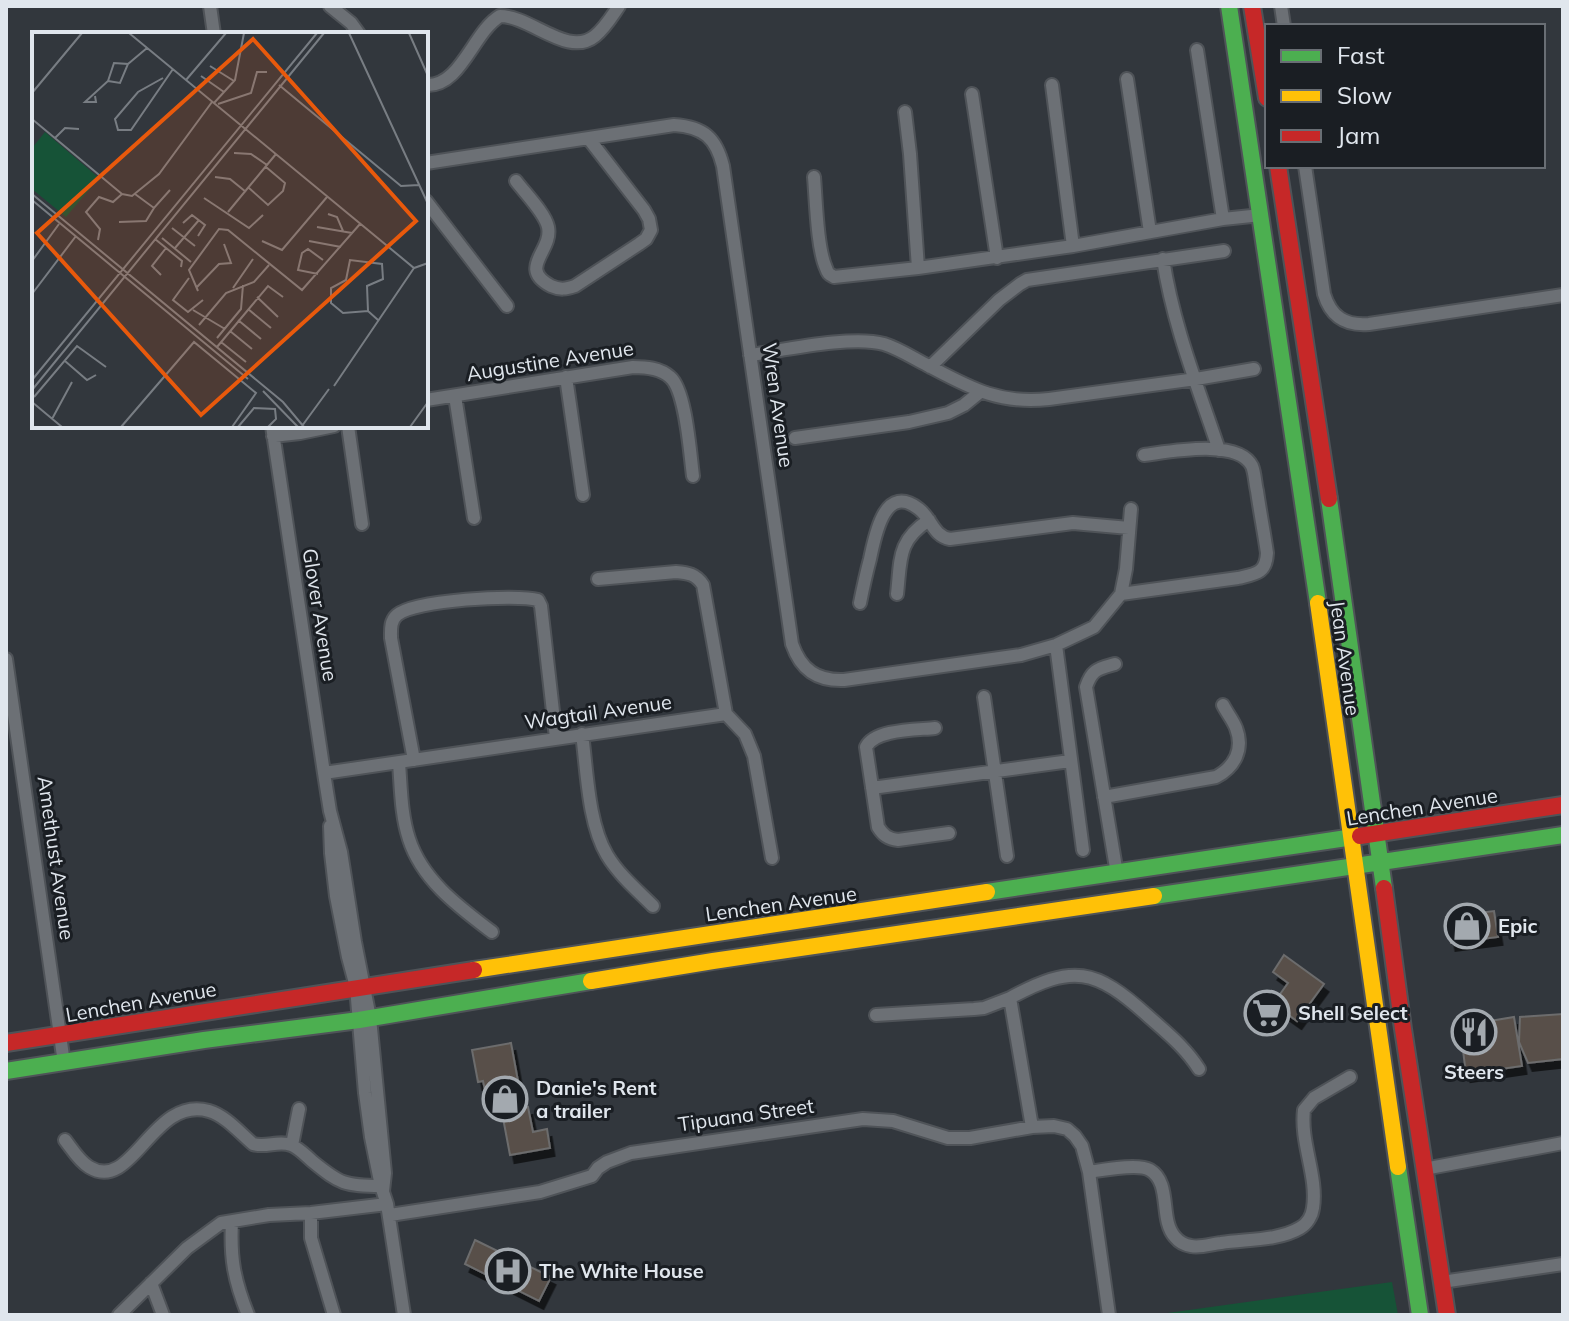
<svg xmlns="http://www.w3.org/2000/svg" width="1569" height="1321" viewBox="0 0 1569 1321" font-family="Mulish,sans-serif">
<defs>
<filter id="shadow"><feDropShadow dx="4.5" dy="8" stdDeviation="0" flood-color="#0009"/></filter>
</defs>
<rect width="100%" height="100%" fill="#32373d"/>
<!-- green -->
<path fill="#165337" d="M1392,1282L1398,1315H1153Z"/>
<!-- building -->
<path fill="#585048" stroke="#6c6c6d" stroke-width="2" filter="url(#shadow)" d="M1494,911L1498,937L1451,943L1446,917Z
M1284,955L1324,984L1297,1021L1273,1004L1288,983L1273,972Z
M1563,1014V1059L1528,1063L1519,1042L1520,1017Z
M1514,1017L1522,1066L1466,1074L1460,1026Z
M511,1043L520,1092L515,1093L518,1109L528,1107L533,1132L547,1129L550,1148L510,1155L500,1102L495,1103L494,1098L487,1099L483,1081L478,1082L472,1050Z
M475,1240L551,1277L539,1301L465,1264Z"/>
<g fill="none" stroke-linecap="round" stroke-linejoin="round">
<!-- street casing -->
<g stroke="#4f5358" stroke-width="16">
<path id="street" d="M210,6L214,34
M330,6L351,23L359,34
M1281,6L1284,26
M1197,50L1223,219
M1127,79L1150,232
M426,85C461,87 473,32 500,16C531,16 568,58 595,36C605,28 612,16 619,6
M1052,85L1073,246
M972,94L997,258
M905,112L910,154L918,268
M426,163L674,125C704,127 716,138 723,166L792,644C801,670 817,681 844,680L1021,655L1056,645L1094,627L1121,594L1126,569L1131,509
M1305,166L1324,294C1331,317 1345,326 1369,324L1563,295
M814,177C816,200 817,248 826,268C828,274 829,274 834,277L918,268L1073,246L1223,219L1261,215
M516,181C525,193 545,213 548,227C553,251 517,268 551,286C560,290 566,289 575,286L639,244L646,239L651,230L649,219L644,210L589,139
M426,201L507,306
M1163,259C1173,325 1198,387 1219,450
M750,355C785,350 852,335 884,344C897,348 910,356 923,363C967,386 997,405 1049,399L1196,379L1254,369
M930,367L999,300L1020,284L1027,280L1224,251
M566,377L583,495
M455,396L474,518
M426,400L633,367C646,367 660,368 670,377C686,390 690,454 693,476
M272,426L324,773L330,811L341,852L355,942L370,1018L385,1173L383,1191
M348,426L362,524
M273,436L300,433L334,426
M795,438L909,422L948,413L964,405L980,392
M598,579L676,572C688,573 696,574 703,585L726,714
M897,594C901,559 897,541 929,520
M1121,594L1238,578C1255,574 1266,574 1267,553C1264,532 1260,512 1257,491C1255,483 1255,473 1252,466C1238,438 1169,452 1144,455
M860,603C863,588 866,574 870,559C875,536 884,482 919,509C932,519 933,536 950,539L1073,523L1129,528
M1056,645L1083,850
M6,659L64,1063
M1115,664C1098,669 1092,669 1086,687L1117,874
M984,697L1007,856
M726,714L745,734L754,756L772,858
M935,728C916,730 875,729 866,747L878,827C883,835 888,839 898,840L949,833
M582,734C587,771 588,823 607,855C619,875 637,890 653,906
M414,760L391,638C391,630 390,621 397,615C414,600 517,594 538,600L541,606L556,738
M399,763C401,788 401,815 409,839C422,880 459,907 492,932
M324,773L726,714
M872,788L1070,761
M1104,797L1216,777C1235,767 1244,749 1236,728C1233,720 1227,713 1223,705
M330,826L331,853L336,896L348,957L356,987L365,1093L371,1137L381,1186L387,1204L404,1315
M1010,998C1073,964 1095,968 1148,1016C1167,1033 1185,1047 1199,1069
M876,1015L974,1009L984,1008L1010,998L1032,1127
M65,1140C72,1149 79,1161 89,1167C133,1194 152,1095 209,1111C226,1116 240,1133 253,1144C266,1148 279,1140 291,1145C299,1148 305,1155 312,1161C340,1184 345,1186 381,1186
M292,1145L299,1109
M1424,1169L1563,1143
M1089,1172C1103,1170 1138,1163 1150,1170C1172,1183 1159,1220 1175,1237C1179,1242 1184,1245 1191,1246C1201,1248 1211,1244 1221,1243C1246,1239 1278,1241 1300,1228C1307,1224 1312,1216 1313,1208C1318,1176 1300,1143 1304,1110L1314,1098L1350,1077
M311,1213V1238L334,1315
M390,1215L540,1192L592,1176L598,1168L607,1162L631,1153L863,1119L893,1121L948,1138H970L1032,1127L1054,1126L1067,1129L1075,1136L1082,1146L1089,1172L1109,1315
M232,1221C230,1258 234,1280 248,1315
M1442,1282L1563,1264
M151,1283L163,1315
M119,1315L187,1248L221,1223L269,1215L311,1213L387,1204"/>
</g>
<!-- fast casing -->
<g stroke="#4f5358" stroke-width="20">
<path id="fast" d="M1229,6L1318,603
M1329,499L1384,888
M987,892L1360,836
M1154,896L1563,835
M6,1071L204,1040L359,1020L591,981
M1398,1167L1420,1315"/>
</g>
<!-- slow casing -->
<g stroke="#4f5358" stroke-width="20">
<path id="slow" d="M1318,603L1398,1167
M474,970L987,892
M591,981L713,961L1154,896"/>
</g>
<!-- jam casing -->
<g stroke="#4f5358" stroke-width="20">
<path id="jam" d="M1252,6L1267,98
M1278,166L1329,499
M1360,836L1563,805
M1384,888L1403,1029L1447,1315
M6,1043L474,970"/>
</g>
<!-- street -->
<use href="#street" stroke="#6c7075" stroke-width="12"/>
<!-- fast -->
<use href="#fast" stroke="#4caf50" stroke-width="16"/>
<!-- slow -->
<use href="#slow" stroke="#ffc107" stroke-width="16"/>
<!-- jam -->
<use href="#jam" stroke="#c62828" stroke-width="16"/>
</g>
<!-- icons -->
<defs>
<g id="shop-ring" transform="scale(2.3)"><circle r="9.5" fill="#1a1e23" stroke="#a3a9af" stroke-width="1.5"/><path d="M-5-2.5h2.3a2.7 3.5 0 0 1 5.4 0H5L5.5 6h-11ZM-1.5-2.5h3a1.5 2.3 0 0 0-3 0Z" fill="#a3a9af"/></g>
<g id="supermarket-ring" transform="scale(2.3)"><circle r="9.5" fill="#1a1e23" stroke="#a3a9af" stroke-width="1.5"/><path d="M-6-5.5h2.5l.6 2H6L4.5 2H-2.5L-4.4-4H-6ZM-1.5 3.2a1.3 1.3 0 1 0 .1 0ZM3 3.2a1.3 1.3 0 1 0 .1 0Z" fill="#a3a9af"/></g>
<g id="restaurant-ring" transform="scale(2.3)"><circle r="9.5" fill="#1a1e23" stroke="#a3a9af" stroke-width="1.5"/><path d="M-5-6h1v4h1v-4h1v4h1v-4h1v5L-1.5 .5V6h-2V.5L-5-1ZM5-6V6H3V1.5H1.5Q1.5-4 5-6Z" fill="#a3a9af"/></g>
<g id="hospital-ring" transform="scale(2.3)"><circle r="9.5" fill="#1a1e23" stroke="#a3a9af" stroke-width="1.5"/><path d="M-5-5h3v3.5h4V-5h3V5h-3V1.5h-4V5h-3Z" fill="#a3a9af"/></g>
</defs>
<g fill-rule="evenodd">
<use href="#shop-ring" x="1467" y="926"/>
<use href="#supermarket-ring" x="1267" y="1013"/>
<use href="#restaurant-ring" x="1474" y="1032"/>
<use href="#shop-ring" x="505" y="1099"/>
<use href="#hospital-ring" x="508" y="1271"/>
</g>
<g text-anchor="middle" stroke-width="6" stroke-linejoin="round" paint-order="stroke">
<!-- street labels -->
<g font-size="20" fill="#e0e6ed" stroke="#1a1e23">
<text transform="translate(550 361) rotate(-9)" y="7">Augustine Avenue</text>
<text transform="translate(778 405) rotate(82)" y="7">Wren Avenue</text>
<text transform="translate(320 615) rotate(81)" y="7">Glover Avenue</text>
<text transform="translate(1345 658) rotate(82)" y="7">Jean Avenue</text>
<text transform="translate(598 712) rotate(-8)" y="7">Wagtail Avenue</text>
<text transform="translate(1422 807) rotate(-9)" y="7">Lenchen Avenue</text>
<text transform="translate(56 858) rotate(82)" y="7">Amethust Avenue</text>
<text transform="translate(781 904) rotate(-8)" y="7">Lenchen Avenue</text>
<text transform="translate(141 1002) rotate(-10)" y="7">Lenchen Avenue</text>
<text transform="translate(746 1115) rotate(-8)" y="7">Tipuana Street</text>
</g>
<!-- poi labels -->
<g font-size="20" font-weight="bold" fill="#e0e6ed" stroke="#1a1e23" text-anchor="start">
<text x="1498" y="933">Epic</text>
<text x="1298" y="1020">Shell Select</text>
<text x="1474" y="1079" text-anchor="middle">Steers</text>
<text x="536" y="1095">Danie's Rent<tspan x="536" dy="23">a trailer</tspan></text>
<text x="539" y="1278">The White House</text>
</g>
</g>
<!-- overview -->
<g transform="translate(32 32)">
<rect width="396" height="396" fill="#32373d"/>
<path d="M13,100L67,146L34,185L0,157V116Z" fill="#165337"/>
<path fill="none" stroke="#787d83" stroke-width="2" d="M97,1L382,236L396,231M317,1L396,172M377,1L396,44M96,32L115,16M178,34L202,49M169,44L192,60M131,46L106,60L83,87L86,98H99L141,37M154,48L194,1M247,53L369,154L387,153M0,61L50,1M63,64L64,70H53L76,49L82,31L96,32L88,51L76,49M182,71L203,48L212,1M186,72L219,61L225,40H235M0,87L90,162M23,106L33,96L47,97M202,121L219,122L235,133M183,145L198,147L214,160M217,156L236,173L251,159L253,151L234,135M0,162L251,370L272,395M90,162L100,164L127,142L180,70M103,162L122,176L138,158M172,166L217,196L231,183M0,168L216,347M196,180L244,122M296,182L305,185L311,199M87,190L114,189L122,176M151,191L160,183L173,193L166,204M285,195L320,201M140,196L163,214M130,206L159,230M123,207L150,229L149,235M66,208L68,197L54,180L67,165L81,170L90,162M230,209L250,218L295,165M277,209L309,215M143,216L167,188M0,229L27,192M286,242L266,238L270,221L276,217L291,228M129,243L120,234L134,216M157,246L141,268L156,280L171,268M164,256L187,232L199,231L192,212M201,256L221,227M166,259L157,238L187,197L196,198L270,258L328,192M0,262L44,204M225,265L246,285M216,277L239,296M161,278L193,297M336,279L335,254L351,247L350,232L318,228L314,248L299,256V271L311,281L336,279L346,288M206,288L229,307M167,293L194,261L222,250L237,233M198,299L220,317M185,306L209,277L211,253M189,310L214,330M185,315L236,254L251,265M33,329L55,348L64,343M0,348L285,1M302,354L382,236M0,358L292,1M231,359L266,395M2,365L45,314L74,335M0,370L30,395M20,387L40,350M270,394L297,357M89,395L162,310L224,361L200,395M206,395L222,376L243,377L244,387L236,395M378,395L396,370"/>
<path fill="#e8590c" fill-opacity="0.15" stroke="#e8590c" stroke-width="4" d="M221,7L384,189L169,383L5,201Z"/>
<rect width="396" height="396" fill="none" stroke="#e0e6ed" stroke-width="4"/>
</g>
<!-- border -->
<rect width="1569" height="1321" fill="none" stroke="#e0e6ed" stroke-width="16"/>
<!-- legend -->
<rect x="1265" y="24" width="280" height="144" fill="#1a1e23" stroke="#696e74" stroke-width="2"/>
<rect x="1281" y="50" width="40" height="12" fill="#4caf50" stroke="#696e74" stroke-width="2"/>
<text x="1337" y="64" font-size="24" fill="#e0e6ed">Fast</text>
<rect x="1281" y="90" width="40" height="12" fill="#ffc107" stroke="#696e74" stroke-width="2"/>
<text x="1337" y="104" font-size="24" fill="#e0e6ed">Slow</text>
<rect x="1281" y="130" width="40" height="12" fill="#c62828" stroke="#696e74" stroke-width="2"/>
<text x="1337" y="144" font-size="24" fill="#e0e6ed">Jam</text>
</svg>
